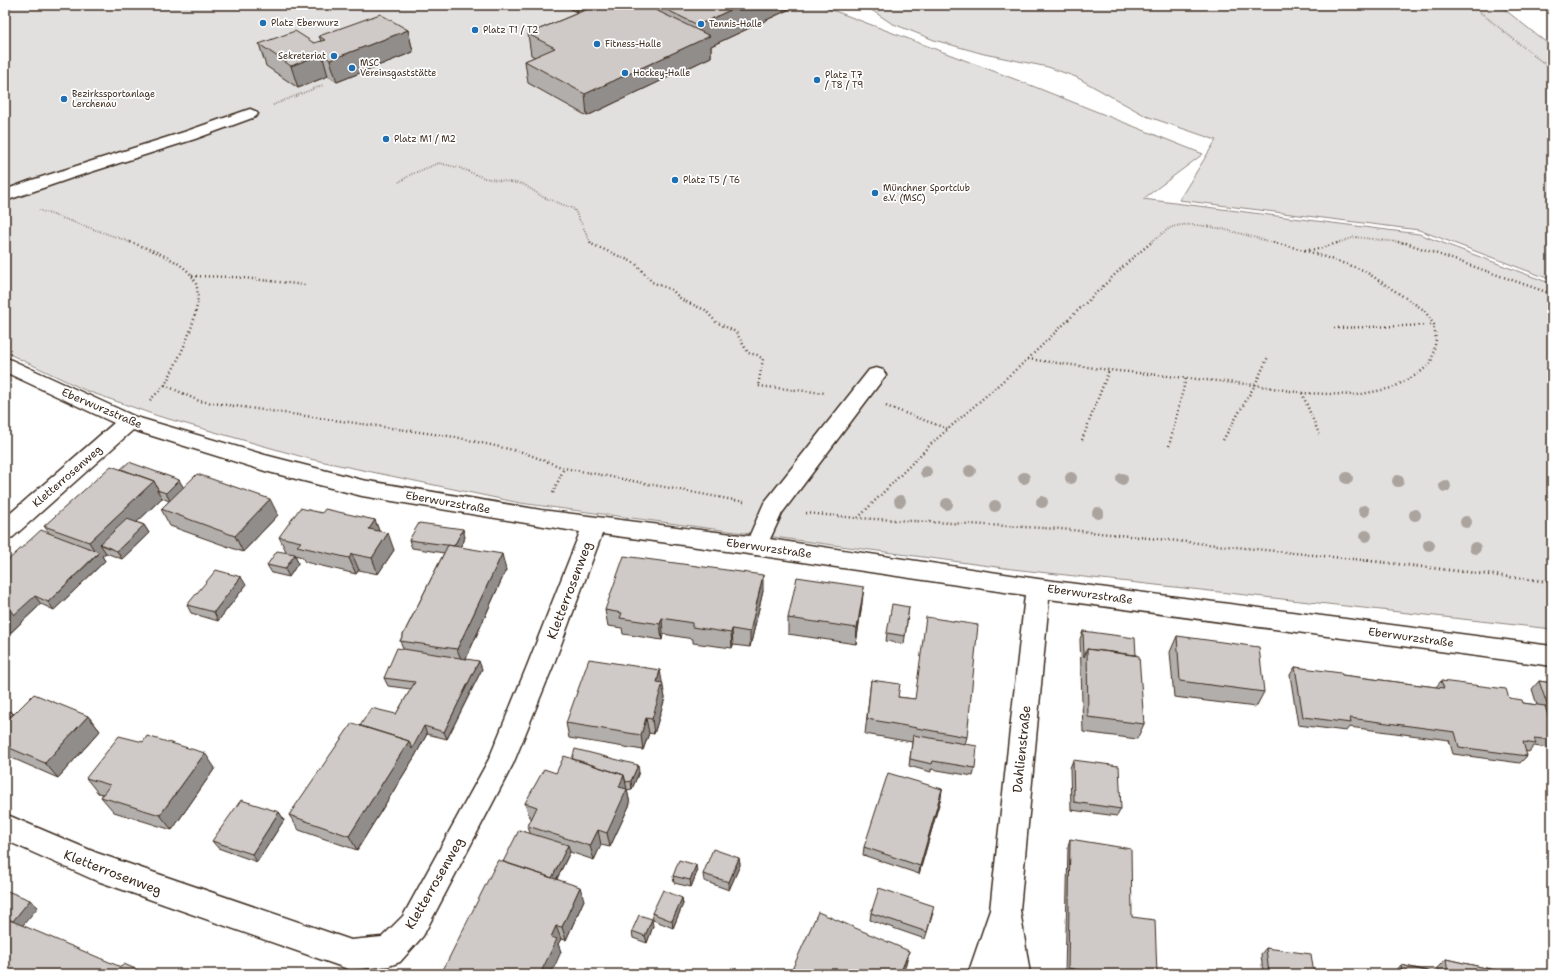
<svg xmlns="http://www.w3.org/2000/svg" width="1557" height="979" viewBox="0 0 1557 979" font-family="'Shantell Sans',sans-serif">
<rect width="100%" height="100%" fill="#fff"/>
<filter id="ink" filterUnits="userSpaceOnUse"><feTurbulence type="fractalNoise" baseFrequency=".025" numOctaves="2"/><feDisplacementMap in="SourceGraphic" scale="8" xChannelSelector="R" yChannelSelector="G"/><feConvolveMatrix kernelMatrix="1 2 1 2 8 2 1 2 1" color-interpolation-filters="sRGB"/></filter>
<g filter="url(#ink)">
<!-- green -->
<path fill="#e2e0de" stroke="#8e857e" d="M5,5H819L1025,83L1203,154L1143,199L1419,234L1552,284V629L1012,569L520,503L310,459L158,416L87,391L5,352Z
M864,5H1499L1552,47V280L1419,230L1179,200L1216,140L1146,116L1076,77L1048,67L984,54L934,40L891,23Z"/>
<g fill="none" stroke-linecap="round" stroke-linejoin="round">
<!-- lane casing -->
<g stroke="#3b2a1e" stroke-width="3">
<path id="lane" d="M250,109L255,111L258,114L255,117L195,139L72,178L5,201V190L29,181L184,132Z
M876,368L883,370L886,375L782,513L764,552L756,555L748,552L745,546L764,503L869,370Z"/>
</g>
<!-- street casing -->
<g stroke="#3b2a1e" stroke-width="3">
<path id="street" d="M5,357L136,417L265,455L362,480L541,510L756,537L1038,579L1552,646V666L1049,599L1020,910L1030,974H1000L999,971L998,974H968L990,910L1025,595L756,555L602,534L553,666L513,764L423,936L400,962L389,966L351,970L92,879L5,840V814L97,853L351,940L382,937L403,916L489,759L527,666L580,532L362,496L265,471L133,430L13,537L5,540V518L114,423L5,372Z"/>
</g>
<!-- path-far2 -->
<path stroke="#3b2a1e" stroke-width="2" stroke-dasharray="0.5 2" stroke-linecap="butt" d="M1471,5L1552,70
M273,105L323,85
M399,182L412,174L439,163L460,168L484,178L523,184L543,197L574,209L591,243
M39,210L133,243
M1150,243C1157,238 1163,232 1170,228C1194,217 1250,237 1275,243
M1337,243L1355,237L1406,243"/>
<!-- path-far1 -->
<path stroke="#3b2a1e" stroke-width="2.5" stroke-dasharray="1 3" stroke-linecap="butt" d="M130,242C149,249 179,259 192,276C211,301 177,361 165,385L199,401L455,437L522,452L564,468L744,502
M590,242L591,244L635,263L652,282L672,290L682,300L705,310L716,322L736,332L748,353L757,355L763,359L758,386L825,393
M1398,242L1406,243L1552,294
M1305,250L1319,249L1340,242
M192,276L235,277L305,285
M1334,328L1434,325
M1028,359L1109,370L1255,385L1302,393L1357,395L1392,388L1418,374L1431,363L1436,340L1434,325L1424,310L1363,270L1304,250L1271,242
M1028,359L1130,260L1152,242
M1302,393L1319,434
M150,400L165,385
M886,406L948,429
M1082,440L1109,370
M1223,440L1255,385L1268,357
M1169,446L1186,378
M553,493L564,468
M806,513L857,518L1061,529L1372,561
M858,518L932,443L1028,359"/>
<!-- path -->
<path stroke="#3b2a1e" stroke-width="3" stroke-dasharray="1 3.5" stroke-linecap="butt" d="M1363,560L1552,582"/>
<!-- lane -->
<use href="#lane" fill="#fff" fill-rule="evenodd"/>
<!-- street -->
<use href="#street" fill="#fff" fill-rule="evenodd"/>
</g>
<!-- trees -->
<g fill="#aaa39e">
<circle cx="970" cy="471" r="6"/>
<circle cx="926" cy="472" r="6"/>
<circle cx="1024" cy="478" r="6"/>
<circle cx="1071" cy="478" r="6"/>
<circle cx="1347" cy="478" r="6"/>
<circle cx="1122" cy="479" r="6"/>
<circle cx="1398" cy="481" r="6"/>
<circle cx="1445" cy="486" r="6"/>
<circle cx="900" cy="501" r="6"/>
<circle cx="1042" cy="502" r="6"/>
<circle cx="947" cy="504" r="6"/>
<circle cx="995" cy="506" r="6"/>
<circle cx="1364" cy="511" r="6"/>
<circle cx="1098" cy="513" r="6"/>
<circle cx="1415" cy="515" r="6"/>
<circle cx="1466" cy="522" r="6"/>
<circle cx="1366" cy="536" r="6"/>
<circle cx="1429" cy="545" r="6"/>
<circle cx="1475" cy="548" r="6"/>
</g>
<!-- wall -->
<path fill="#b2aeab" stroke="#3b2a1e" d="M564,5H593L576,12Z
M597,5H792V8L711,46V57L587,116L528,83L525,61L535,57L531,55L528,34Z
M408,30L413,52L337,82L328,76L298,88L266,66L259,44L314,43L321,41L319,36Z
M121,469L179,480L183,488L278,515L243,552L170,526L161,509L169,501L162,498L137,522L144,525L149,533L122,559L106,553L102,556L105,561L54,610L41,604L5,638V563L49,533L44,526Z
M322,513L375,520L379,531L394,550L378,574L359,570L356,574L305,562L302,557L295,555L298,563L289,577L272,573L267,565L287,553L279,537Z
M465,537L461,547L506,570L466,659L482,669L447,739L427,734L415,756L357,850L299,830L289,815L360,726L396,714L411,689L388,686L384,678L403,648L400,641L444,553L412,548L409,540Z
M246,585L218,621L191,613L187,605Z
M763,591L750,647L733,645L732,648L693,643V639L663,634L662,640L623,634L622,628L608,626L605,610Z
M862,603L856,644L788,634V618Z
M909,607L904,644L886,641L887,633Z
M1083,631L1136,655L1144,724L1137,739L1083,732L1080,639Z
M1177,636L1264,692L1256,707L1174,697L1170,652Z
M1295,667L1342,675L1436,687L1441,681L1509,698L1523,703L1537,705L1532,689L1539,681L1552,683V722H1550L1552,729V744L1548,748L1534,746L1529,752L1525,751L1527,756L1520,763L1453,754L1449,740L1349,727L1346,731L1298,725L1290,675Z
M871,680L898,697L914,699L967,737L965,744L975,768L973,776L931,769V772L909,766L912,742L865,734Z
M662,683L665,698L654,734L649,733L643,750L569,738L566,723Z
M5,709L14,714L88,716L100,731L58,778L5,755Z
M572,759L639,772L632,789L627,790L630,804L610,847L601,845L594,860L570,852L557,879L584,900L566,940L561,939L558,944L561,952L503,862L530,833L528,826L532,818H530L525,803L556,773Z
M1073,760L1121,809L1117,816L1071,810L1070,768Z
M215,768L172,830L114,812L101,797L103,794L98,793L86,778Z
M942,789L941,797L919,874L863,855L864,847Z
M279,812L284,820L257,862L218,848L212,841Z
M1070,839L1132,917L1157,974H1065L1068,846Z
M739,858L740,865L729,890L704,881L703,874Z
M697,872L691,887L674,883L673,876Z
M682,898L683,904L673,928L653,920L652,913Z
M871,913H933L925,939L870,920Z
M653,926L647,943L633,938L632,931Z
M1266,948L1314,974H1263L1261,954Z
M1446,959L1512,974H1395V972L1401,965L1433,972Z
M1338,970L1355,974H1335Z
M1520,970L1538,974H1516Z"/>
<!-- shaded-wall -->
<path fill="#918d8b" stroke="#3b2a1e" d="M575,5H593L576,12Z
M741,5H792V8L711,46V57L587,116L585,94L699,41L698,25Z
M408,30L413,52L337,82L330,60Z
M322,54L328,76L298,88L291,66Z
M5,463L8,467L5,470Z
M179,480L184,488L170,501L166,493Z
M154,481L160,491L157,490L162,498L110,548L100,544L106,553L102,556L105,561L54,610L48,602L97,555L89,542Z
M270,499L278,515L243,552L235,536Z
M375,520L381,536L369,529Z
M144,525L149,533L122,559L117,551Z
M463,529L465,537L457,555L454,546Z
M388,533L394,550L378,574L372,558Z
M295,554L298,563L289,577L285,569Z
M352,554L359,570L356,574L349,558Z
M502,554L506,570L463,665L457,649Z
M763,575V591L750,647V632Z
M241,577L246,585L218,621L214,612Z
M864,587L862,603L856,644L857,628Z
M35,596L41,604L5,638V610L8,607Z
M662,618L663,634L662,640L660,624Z
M732,629L733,645L732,648L731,633Z
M479,661L482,669L447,739L444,732Z
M660,670L665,698L654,734L652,719L657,682Z
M13,713L20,721L5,735V721Z
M88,716L100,731L58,778L45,763Z
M646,718L649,733L643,750L641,735Z
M424,726L427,734L415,756L357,850L349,836L409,741Z
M205,753L215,768L172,830L160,815Z
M638,765L639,772L632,789L631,781Z
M624,775L630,804L610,847L607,833L619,787Z
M942,789L941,797L919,874L920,866Z
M279,812L284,820L257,862L252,854Z
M598,830L601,845L594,860L590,846Z
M568,845L570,852L551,890L549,883Z
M739,858L740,865L729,890V882Z
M696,865L697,872L691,887L690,880Z
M580,887L584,900L566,940L562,927Z
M682,898L683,904L673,928L672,921Z
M30,900L38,907L19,930L11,923Z
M652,919L653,926L647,943L645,936Z
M556,926L561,939L558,944L561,952L551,974H540L551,937Z
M909,951L906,964L902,974H900Z"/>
<!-- building -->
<path fill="#cfcac7" stroke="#3b2a1e" d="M597,5H645L710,36L585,94L525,61L555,48L528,34Z
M657,5H741L698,25Z
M380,14L408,30L330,60L322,54L291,66L259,44L295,31L314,43L325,40L319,36Z
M129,462L179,480L166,493L157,490L158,489L154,481L121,469Z
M111,466L154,481L89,542L44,526Z
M197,474L270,499L235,536L161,509Z
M300,508L322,513L325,509L375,520L369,529L388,533L372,558L352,554L349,558L297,546L301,542L279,537Z
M127,519L144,525L117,551L100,544Z
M419,523L463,529L454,546L409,540Z
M41,530L99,552L48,602L35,596L14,615L8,607L5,606V563Z
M448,545L502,554L457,649L400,641Z
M277,551L295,554L285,569L267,565Z
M624,556L763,575L750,632L732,629L731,633L692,627V623L662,618L660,624L620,618L622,613L605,610Z
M216,570L241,577L214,612L187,605Z
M797,577L864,587L857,628L788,618Z
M892,604L909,607L905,636L887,633Z
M5,606L8,607L5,610Z
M926,617L978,625L967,737L867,719L871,680L900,684L898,697L915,699Z
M1083,631L1135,638L1136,655L1087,649L1084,657Z
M1177,636L1259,647L1264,692L1180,681Z
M397,648L479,661L444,732L424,726L412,749L409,741L360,726L371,708L396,714L415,682L384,678Z
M1087,649L1139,656L1144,724L1088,717Z
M589,659L660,670L657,682L663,683L652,719L646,718L641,735L566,723Z
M1295,667L1341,673L1342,675L1444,688L1441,681L1506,689L1509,698L1522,700L1523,703L1545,706L1552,729V740L1534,738L1536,744L1523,742L1527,756L1459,747L1455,732L1350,718L1351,723L1303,717Z
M1539,681L1552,683V713H1550Z
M34,694L88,716L45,763L5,746V723Z
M5,709L13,713L5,721Z
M352,723L409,741L349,836L289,815Z
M913,735L977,746L975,768L933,761L932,764L910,759Z
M119,736L143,742L147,736L205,753L160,815L101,797L110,785L86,778Z
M575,749L638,765L631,781L626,782L624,775L572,759Z
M564,756L624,775L619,787L627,789L607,833L598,830L590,846L528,826L537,807L525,803L544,769L556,773Z
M1073,760L1119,766L1121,809L1074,802Z
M888,773L942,789L920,866L864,847Z
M241,800L279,812L252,854L212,841Z
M519,830L568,845L552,878L503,862Z
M1070,839L1131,849L1132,917L1155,920L1157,974H1103L1068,968Z
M713,849L739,858L729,882L703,874Z
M498,860L580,887L562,927L556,926L551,937L557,939L540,974H441Z
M679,860L696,865L690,880L673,876Z
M879,888L934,906L927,932L871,913Z
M5,890L30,900L13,921L5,918Z
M663,890L682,898L672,921L652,913Z
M818,912L909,951L900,974H790Z
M639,915L652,919L645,936L632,931Z
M5,918L121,967L124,964L147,974H5Z
M1266,948L1311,954L1314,974H1269Z
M1446,959L1512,974H1448Z
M1401,965L1434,973V974H1402Z
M1338,970L1355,974H1339Z
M1520,970L1538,974H1521Z"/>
</g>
<!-- markers -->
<g fill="#1f6fb2" stroke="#fff" stroke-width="1.5">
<circle cx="263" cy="23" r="4"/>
<circle cx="701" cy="24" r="4"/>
<circle cx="475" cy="30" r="4"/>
<circle cx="597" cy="44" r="4"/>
<circle cx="334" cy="56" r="4"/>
<circle cx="352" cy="68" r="4"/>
<circle cx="625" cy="73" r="4"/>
<circle cx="817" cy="80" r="4"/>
<circle cx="64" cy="99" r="4"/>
<circle cx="386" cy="139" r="4"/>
<circle cx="675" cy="180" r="4"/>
<circle cx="875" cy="193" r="4"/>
</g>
<g text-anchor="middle" stroke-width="3.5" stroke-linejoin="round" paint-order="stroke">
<!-- far-poi labels -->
<g font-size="9" fill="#3b2a1e" stroke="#fff" text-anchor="start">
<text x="271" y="26">Platz Eberwurz</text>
<text x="709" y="27">Tennis-Halle</text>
<text x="483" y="33">Platz T1 / T2</text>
<text x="605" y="47">Fitness-Halle</text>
<text x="326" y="59" text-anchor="end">Sekreteriat</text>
<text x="360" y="66">MSC<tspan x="360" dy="10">Vereinsgaststätte</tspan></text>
<text x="633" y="76">Hockey-Halle</text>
<text x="825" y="78">Platz T7<tspan x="825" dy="10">/ T8 / T9</tspan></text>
<text x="72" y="97">Bezirkssportanlage<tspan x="72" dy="10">Lerchenau</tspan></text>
<text x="394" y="142">Platz M1 / M2</text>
<text x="683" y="183">Platz T5 / T6</text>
<text x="883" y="191">Münchner Sportclub<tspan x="883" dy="10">e.V. (MSC)</tspan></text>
</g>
<!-- street labels -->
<g font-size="11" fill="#3b2a1e" stroke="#fff">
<text transform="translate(102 408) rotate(23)" y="4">Eberwurzstraße</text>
<text transform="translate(67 476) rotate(-41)" y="4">Kletterrosenweg</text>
<text transform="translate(448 502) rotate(10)" y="4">Eberwurzstraße</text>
<text transform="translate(769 548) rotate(8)" y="4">Eberwurzstraße</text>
<text transform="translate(1090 594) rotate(8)" y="4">Eberwurzstraße</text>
<text transform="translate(1411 637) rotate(8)" y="4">Eberwurzstraße</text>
</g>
<!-- near-street labels -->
<g font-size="13" fill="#3b2a1e" stroke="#fff">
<text transform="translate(569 590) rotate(-69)" y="5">Kletterrosenweg</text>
<text transform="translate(1021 749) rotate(-84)" y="5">Dahlienstraße</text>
<text transform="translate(113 872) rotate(21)" y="5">Kletterrosenweg</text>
<text transform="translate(434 883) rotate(-60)" y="5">Kletterrosenweg</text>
</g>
</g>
<!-- margin -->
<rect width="1557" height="979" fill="none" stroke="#fff" stroke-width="20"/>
<rect x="10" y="10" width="1537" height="959" fill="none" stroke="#3b2a1e" stroke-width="1.5" filter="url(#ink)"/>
</svg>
